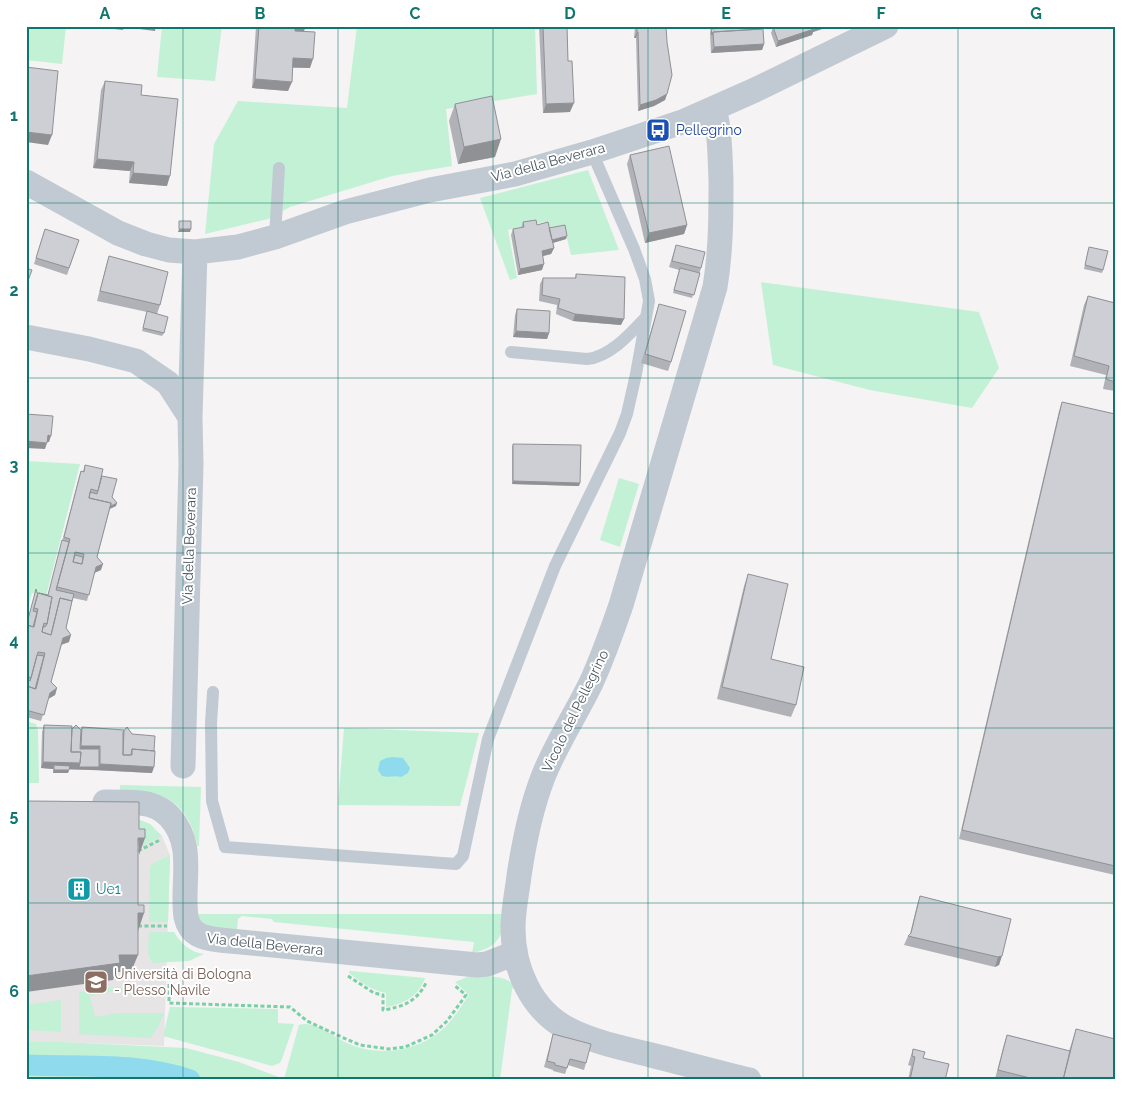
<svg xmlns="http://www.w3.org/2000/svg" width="1141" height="1106" viewBox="0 0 1141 1106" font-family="Raleway,sans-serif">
<rect width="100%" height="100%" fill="#f5f3f3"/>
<!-- education -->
<path fill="#e6e4e5" d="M26,817H133L150,824L162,836L170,855L164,1046L61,1042H26Z"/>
<!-- green -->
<path fill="#c3f1d5" d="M26,26H66L62,64L26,60Z
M162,26H222L215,81L157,77Z
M357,26H535L537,94L446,109L452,166L392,176L290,207L268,219L205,234L214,144L238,101L347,108Z
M588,170L619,250L571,255L564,226L547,230L545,222L508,230L517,278L510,280L480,198Z
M761,282L979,312L999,368L972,408L870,390L773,365Z
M26,461L80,464L46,596L32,593L26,615Z
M619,478L639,484L620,547L600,540Z
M26,721L36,724L38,731L39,783H26Z
M344,728L479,733L460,806L338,805Z
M120,785L201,787L199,846H197C194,826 183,804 163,797C150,792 133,793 120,791Z
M139,820L150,824L162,836L141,847L139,845Z
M170,855L168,922H149L150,867L152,864Z
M198,914H508C501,937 498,948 472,953L474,942L274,922L272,919L242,916L238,919L237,930L205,926L199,918Z
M149,932H174C181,944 190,952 204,954L189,961L153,963C145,955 149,942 149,932Z
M350,970L351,971L425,978C419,996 404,1004 386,1007V993C371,990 361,982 349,973Z
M486,976C497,977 508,977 515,987L512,989L500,1080H26V1042H61L186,1048L239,1062L284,1079L299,1025C315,1020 332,1036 345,1042C379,1059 423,1051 448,1024C456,1015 462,1005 469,995L455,982L467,977Z
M118,987L165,988V992L116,991L90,996L95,1017L118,1013H164L158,1027L151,1038L79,1034V992Z
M61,1000V1032L26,1030V1005Z
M170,1007L278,1009V1023L294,1024L282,1059L280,1063L272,1066L163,1036Z"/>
<!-- water -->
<path fill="#90daee" d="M393,757L403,758L410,768L408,773L401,777C394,775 390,778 382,776L378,770L380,761L386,758Z"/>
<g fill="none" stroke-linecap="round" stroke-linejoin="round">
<!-- canal -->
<path stroke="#90daee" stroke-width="21" d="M26,1065C81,1067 138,1062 190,1080"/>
<!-- path -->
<path stroke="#7ad0a6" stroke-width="3" stroke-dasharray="4 2.5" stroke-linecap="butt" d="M138,851L160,840
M138,926H167
M348,976L374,993L383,995V1010C403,1007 417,1001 426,983
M169,984V1003L290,1007L307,1021L346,1039L360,1045L389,1049L405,1047L432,1035L447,1021L466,995L455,986"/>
<!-- service -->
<path stroke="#c1cad2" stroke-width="12" d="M275,237L279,168
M511,352L587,359C610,357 631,333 646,317
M213,692L211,723L212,801L225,847L456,864L463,856L488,739L555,566L620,433L627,414L636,374L649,301L645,279L634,249L592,152"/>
<!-- minor -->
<path stroke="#c1cad2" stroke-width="25" d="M714,108C720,131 720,156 721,180C721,216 721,251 715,287L621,605C612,631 603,657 591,683C576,714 556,744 543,777C531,808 524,842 519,876C517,893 513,910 513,928C513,968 531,1010 568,1029C593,1042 623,1048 651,1055C683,1063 716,1072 749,1080
M26,182L118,233L146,244L169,250L195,252L238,247L275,237L345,212L430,190L515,174L592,152L685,121L755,90L886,26
M26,337L89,349L136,361L168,383L190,417L191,464L183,766
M190,417L195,252
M105,802C117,802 128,802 140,803C151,804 163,809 170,817C196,846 181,882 186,917C190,935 203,938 220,940L477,965L487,964L515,953"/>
</g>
<!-- wall -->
<path fill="#b0b2b7" d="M256,26H306L304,31L310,68H293L288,91L252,88Z
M539,26H568L567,28L568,61L570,112L543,113Z
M635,26H666L667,94L665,100L654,106L638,111L636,38H634Z
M752,26H761L764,44L762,50L711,53L710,33L711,29L752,27Z
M773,27L822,29L813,32L812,35L776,47L771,33Z
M105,81L141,95L167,186L129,183L130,171L93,168L101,90Z
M455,104L495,157L458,164L449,121Z
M630,155L687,225L684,234L645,243L627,164Z
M523,222L537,225L549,228L566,239L553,243L554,248L551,254L543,256L542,270L518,275L511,235L513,229L521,228Z
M45,229L79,240L67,275L34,264Z
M676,245L701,268L692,298L673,293L679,270L669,267Z
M1088,250L1103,270L1102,273L1084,269Z
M109,256L160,305L157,314L164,333L162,336L142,331L147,312L97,301L106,266Z
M576,274L621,325L573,321L556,314L557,305L539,301L540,284L543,278H575Z
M1088,296L1115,303V391L1103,389L1106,375L1070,366L1084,305Z
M659,304L671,362L668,371L641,363Z
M517,309L549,333L547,339L513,337L515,315Z
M1062,402L1115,414V875L959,839L1059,411Z
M513,444L579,486L512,484V447Z
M85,465L102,476L116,506L110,509L97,557L101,570L94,573L87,601L73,598L66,628L69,642L62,644L51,682L57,688L55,695L48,699L41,721L26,717V625L37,593L48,595L79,477L81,471H83Z
M748,574L771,659L796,705L791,717L717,699L744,586Z
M44,725L81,730L82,727L123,732L152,773L69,769L68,773H53V769L41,768L42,732Z
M920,896L1011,919L999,965L995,967L904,945L908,936L910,934L917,905Z
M1076,1029L1115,1080H999L995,1079L1004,1044L1007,1035L1069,1051Z
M553,1034L586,1063L584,1070L568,1065L565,1074L553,1071V1070L544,1067Z
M913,1049L923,1058L945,1080H908L911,1066L908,1065Z"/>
<!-- shaded-wall -->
<path fill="#909195" d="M104,26H124L123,30L104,28Z
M131,26H156L155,31L131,28Z
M295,26H306L303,33L292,32Z
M813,26H823L822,29L813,32L812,35L776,47L778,41Z
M637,32H638L636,38H634Z
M764,44L762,50L711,53L714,47Z
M293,58L313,59L310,68L290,67Z
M255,79L292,82L288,91L252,88Z
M667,94L665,100L654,106L638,111L640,105Z
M574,103L570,112L543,113L546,104Z
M26,132L52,135L48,145L26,142Z
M501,139L495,157L458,164L464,147Z
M97,159L134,162L130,171L93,168Z
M133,173L170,176L167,186L129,183Z
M687,225L684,234L645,243L649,233Z
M179,229H191L190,232H178Z
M567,236L566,239L549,244L550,241Z
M554,248L551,254L539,257L542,251Z
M544,264L542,270L518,275L520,269Z
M575,314L624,319L621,325L573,321Z
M516,331L549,333L547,339L513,337Z
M48,435L51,436L49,442H45Z
M26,441L47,443L45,449L26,448Z
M513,481L580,483L579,486L512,484Z
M117,503L116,506L109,509L110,506Z
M103,564L101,570L94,573L96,567Z
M71,635L69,642L61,645L63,638Z
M57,688L55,695L48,699L50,693Z
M81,746H100L98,752H79Z
M43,762L80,763L99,767L97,770L54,769V765L53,769L41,768Z
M100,764L154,767L152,773L97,770Z
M54,770H69L68,773H53Z
M138,838H145L139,855Z
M138,913H144L138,931Z
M119,955H138L131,972H116L113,980L26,992V976Z
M1002,956L999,965L995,967L998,957Z"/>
<!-- building -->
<path fill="#cdcfd5" stroke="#909195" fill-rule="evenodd" d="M259,26H295V31L315,32L313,59L293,58L292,82L255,79Z
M543,26H567L568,61H572L574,103L546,104Z
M637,26H666L667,42L672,75L667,94L656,100L640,105L638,32H637Z
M753,26H761V29L713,32L712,35L711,29Z
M774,26H813L814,29L778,41L773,27Z
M763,29L764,44L714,47L713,32Z
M26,67L58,71L52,135L26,132Z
M105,81L142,85L141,95L178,99L170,176L133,173L134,162L97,159Z
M492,96L501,139L464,147L455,104Z
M669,146L687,225L649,233L630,155Z
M536,220L537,225L548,222L554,248L542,251L544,264L520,269L513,229L524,227L523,222Z
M179,221H191V229H179Z
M565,225L567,236L552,240L549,228Z
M45,229L79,240L69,268L36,258Z
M676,245L705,252L701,268L672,261Z
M1089,247L1108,251L1103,270L1085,265Z
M109,256L168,272L160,305L100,291Z
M26,268L32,270L26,286Z
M680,268L700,273L694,295L674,290Z
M576,274L625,277L624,319L575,314L558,308L560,299L542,295L543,278H576Z
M1088,296L1115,303V382L1106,379L1109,366L1074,356Z
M659,304L686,311L671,362L645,354Z
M517,309L550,311L549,333L516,331Z
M147,311L168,317L164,333L143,328Z
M1062,402L1115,414V866L962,830Z
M26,414L53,416L51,436L48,435L47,443L26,441Z
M513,444L581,445L580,483L513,481Z
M85,465L103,469L98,491L91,489L89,498L111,503L97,557L103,564L96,567L89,595L57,587L70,539L64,537L81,471L84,472ZM75,552L84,554L82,564L73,562Z
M102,476L117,479L112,497L117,503L111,506V503L89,498L90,492L97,494Z
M62,540L69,542L56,590L74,594L72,601L60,598L51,635L42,632L43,626L45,627L47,624L52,597L39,593L48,595Z
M75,555L83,557L82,564L73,562Z
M748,574L788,584L771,659L804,667L796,705L722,687Z
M36,589L37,593H38L33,611L37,612L33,627L27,625L26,627Z
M38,593L52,597L47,624L44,623L42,632L51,635L60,598L72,601L66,628L71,635L63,638L51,682L57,688L50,693L44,715L26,710V628L27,625L34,627L38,609L34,608ZM38,652L45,653L36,689L27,686L29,677L31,678Z
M37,655L44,656L35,689L27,686L28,680L30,681L31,678Z
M44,725L72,726L71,752H81L80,763L43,762Z
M76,725L81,730L80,749H99V767H79L80,763L81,752H71L72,729Z
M82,727L124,730L123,755H132V749L155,751L154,767L100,764V746H81Z
M127,727L132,734L155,736L154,751L132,749L131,755H123V732Z
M54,765L70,766L69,770H54Z
M26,801L139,802V829H145V838H138V905H144V913H138V955H119L120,963L26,976Z
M920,896L1011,919L1002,956L998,957L908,936L911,933Z
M1076,1029L1115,1039V1080H1063Z
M553,1034L591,1044L586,1063L570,1059L567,1068L555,1065V1063L547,1061Z
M1007,1035L1070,1051L1063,1080H1038L998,1070Z
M913,1049L925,1052L923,1058L949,1064L945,1080H910L915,1057L912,1056Z"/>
<!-- grid -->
<path fill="none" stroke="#0f766e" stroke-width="1" stroke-opacity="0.55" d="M183,26V1080M338,26V1080M493,26V1080M648,26V1080M803,26V1080M958,26V1080M26,203H1115M26,378H1115M26,553H1115M26,728H1115M26,903H1115"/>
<!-- icons -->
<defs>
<g id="bus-square" transform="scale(1.25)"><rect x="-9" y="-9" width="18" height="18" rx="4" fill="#1a4fb4" stroke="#fff"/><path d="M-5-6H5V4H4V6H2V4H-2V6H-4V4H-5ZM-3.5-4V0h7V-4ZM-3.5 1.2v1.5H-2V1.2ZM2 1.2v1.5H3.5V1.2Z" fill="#fff"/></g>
<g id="building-square" transform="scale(1.25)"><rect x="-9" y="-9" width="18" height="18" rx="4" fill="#0f9aa8" stroke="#fff"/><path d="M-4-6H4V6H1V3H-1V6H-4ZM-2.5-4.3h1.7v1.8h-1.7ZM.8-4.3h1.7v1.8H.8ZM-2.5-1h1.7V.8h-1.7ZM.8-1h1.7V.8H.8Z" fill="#fff"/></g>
<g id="university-square" transform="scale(1.25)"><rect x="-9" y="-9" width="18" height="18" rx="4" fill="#8d6e63" stroke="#fff"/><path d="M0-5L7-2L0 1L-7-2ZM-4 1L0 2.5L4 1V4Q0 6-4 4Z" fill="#fff"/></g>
</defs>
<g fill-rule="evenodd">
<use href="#bus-square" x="658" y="130"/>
<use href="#building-square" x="79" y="889"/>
<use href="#university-square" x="96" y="982"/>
</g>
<g text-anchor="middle" stroke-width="4" stroke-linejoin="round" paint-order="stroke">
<!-- transit labels -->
<g font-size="14" fill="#164399" stroke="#fff" text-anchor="start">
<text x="676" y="135">Pellegrino</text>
</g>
<!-- street labels -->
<g font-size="14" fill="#4a5661" stroke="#fff">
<text transform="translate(548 162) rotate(-15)" y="5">Via della Beverara</text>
<text transform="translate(189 546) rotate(-88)" y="5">Via della Beverara</text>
<text transform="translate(575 711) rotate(-64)" y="5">Vicolo del Pellegrino</text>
<text transform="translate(265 944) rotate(6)" y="5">Via della Beverara</text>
</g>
<!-- culture labels -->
<g font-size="14" fill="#0d838f" stroke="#fff" text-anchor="start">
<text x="96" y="894">Ue1</text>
</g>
<!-- education labels -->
<g font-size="14" fill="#785e54" stroke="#fff" text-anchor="start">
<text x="114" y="979">Università di Bologna<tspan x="114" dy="16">- Plesso Navile</tspan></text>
</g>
</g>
<!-- border -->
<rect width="1141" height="1106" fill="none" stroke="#ffffff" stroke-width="55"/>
<rect x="28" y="28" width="1086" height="1050" fill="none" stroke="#0f766e" stroke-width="2"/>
<g font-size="16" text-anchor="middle" font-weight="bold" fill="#0f766e">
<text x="105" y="19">A</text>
<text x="260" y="19">B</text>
<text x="415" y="19">C</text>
<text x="570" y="19">D</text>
<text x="726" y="19">E</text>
<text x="881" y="19">F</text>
<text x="1036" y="19">G</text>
<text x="14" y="121">1</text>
<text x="14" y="296">2</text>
<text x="14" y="471">3</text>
<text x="14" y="646">4</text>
<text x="14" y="821">5</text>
<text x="14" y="997">6</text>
</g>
</svg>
